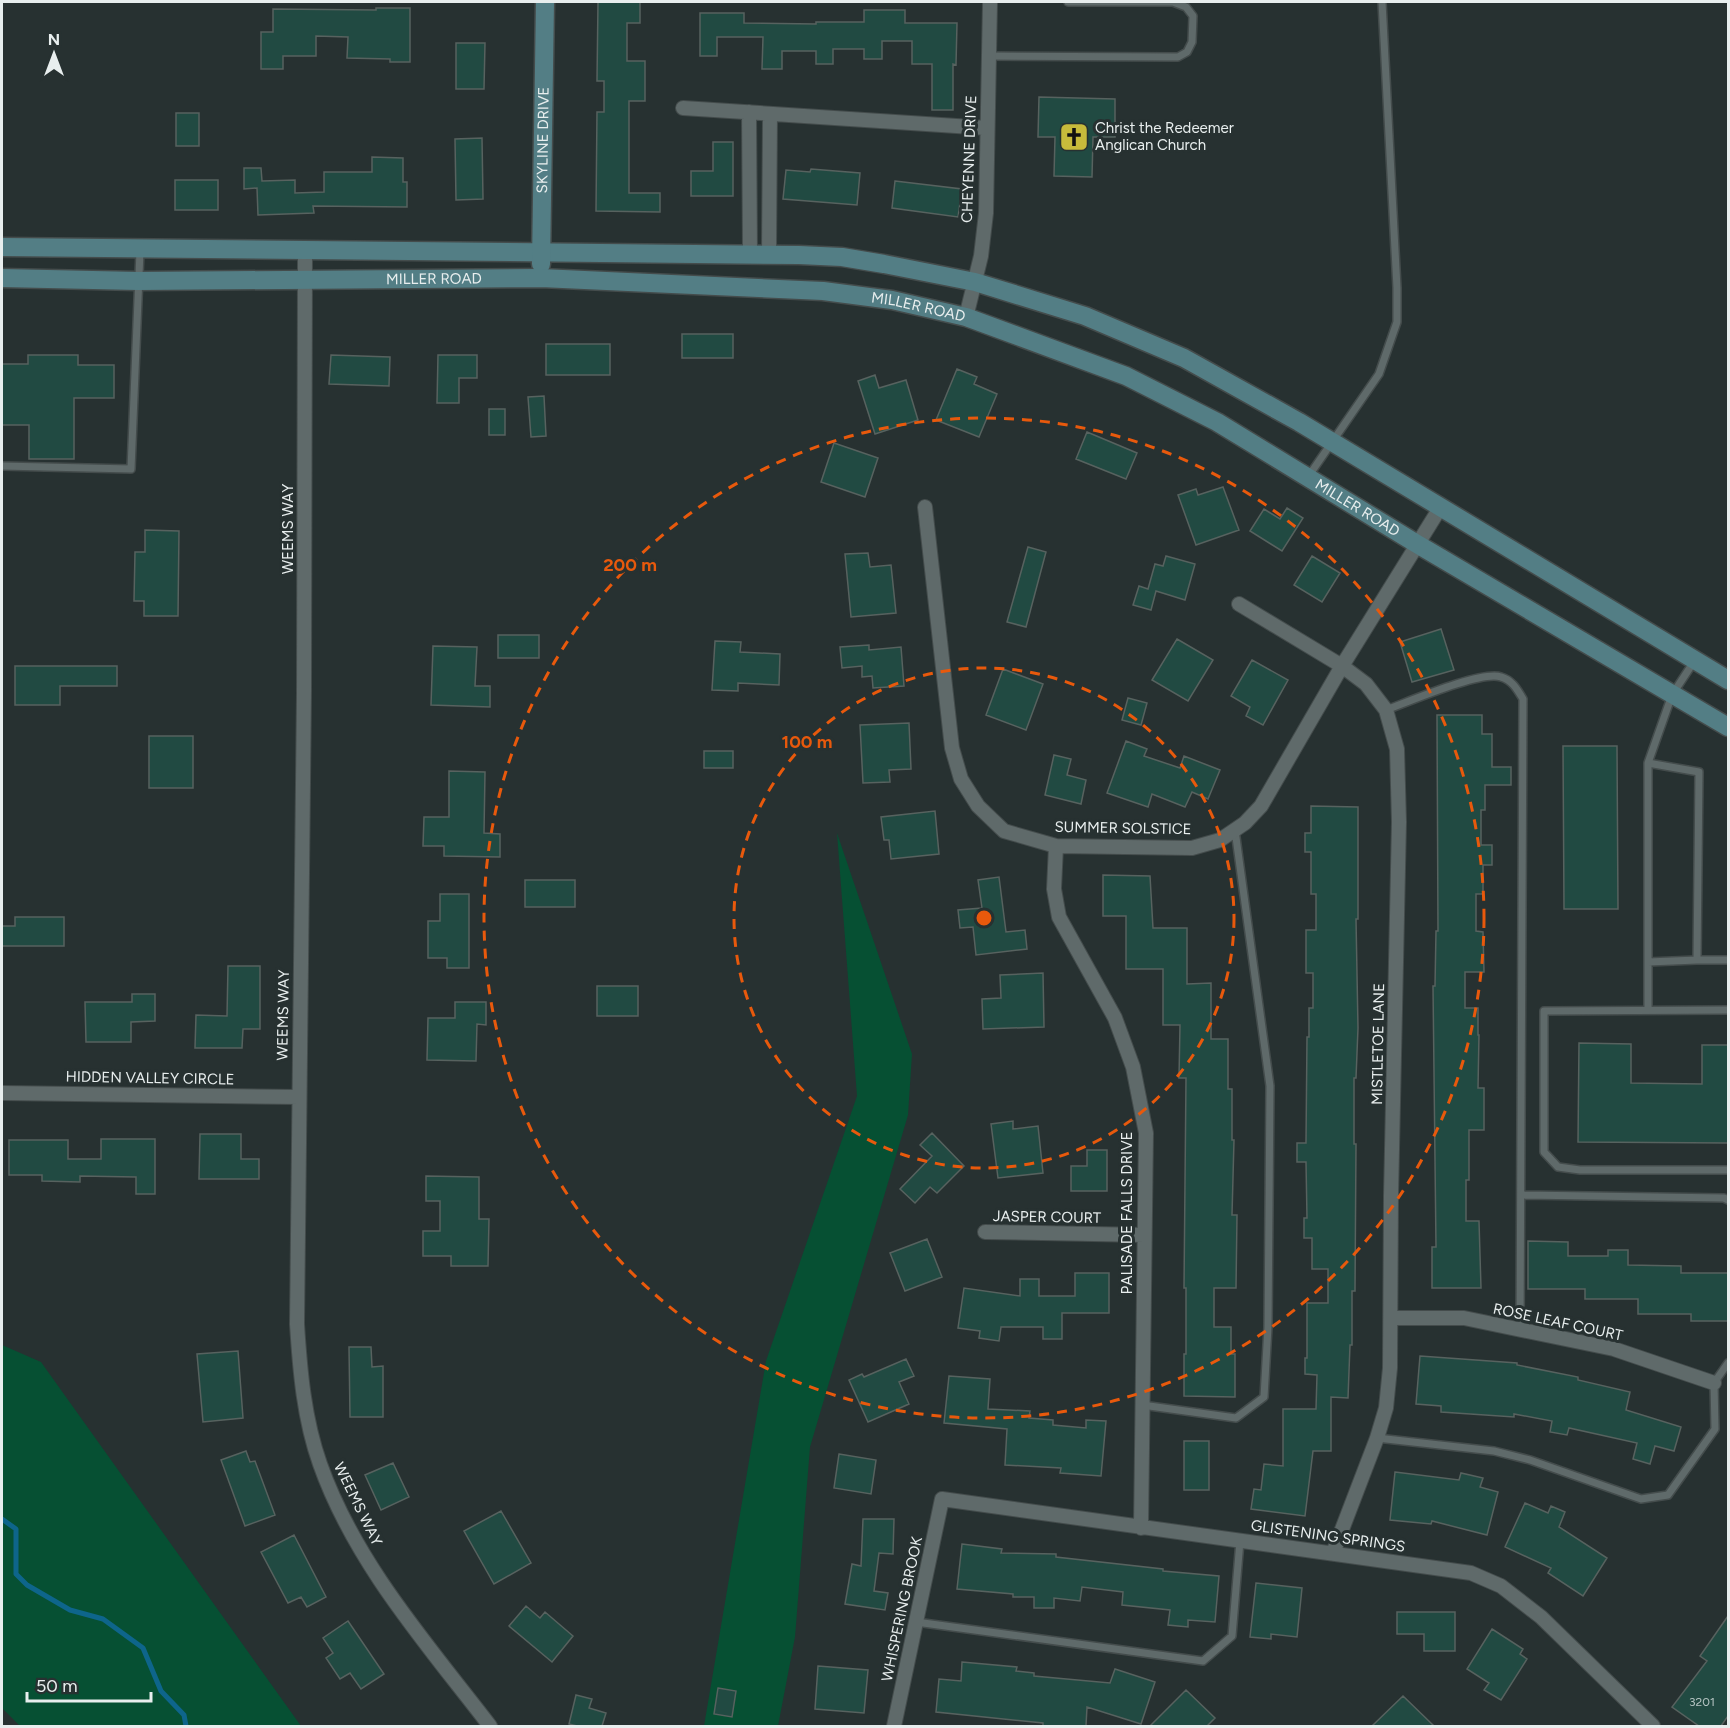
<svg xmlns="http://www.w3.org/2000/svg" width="1730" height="1728" viewBox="0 0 1730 1728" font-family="Figtree,sans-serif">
<rect width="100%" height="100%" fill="#273131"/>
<!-- green -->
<path fill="#065033" d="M837,833L912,1054L908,1115L810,1447L795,1637L778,1726H704L766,1361L857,1096Z
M2,1345L41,1362L301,1726H20L2,1708Z"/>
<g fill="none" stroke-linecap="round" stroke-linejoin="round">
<!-- stream -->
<path stroke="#0e658b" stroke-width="5" d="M2,1519L16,1529V1574L27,1585L70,1610L103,1619L143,1648L161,1691L184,1715L186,1726"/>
</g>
<!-- building -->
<path fill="#214a42" stroke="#57625f" stroke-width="1.5" d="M598,2H640V23H627V61H645V101H629V193H660V212L596,211L597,112H604V81H597Z
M376,8H410V62H390V59L347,58L348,37L316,36V56H283V69H261V32H273V9L376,10Z
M864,10H905V23H957L956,65L953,64V110H932V64H912V41H882V59H864V49H833V64H816V51H782V69H762L763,37H717V56H700V13H744V23L816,24V22H864Z
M456,43H485L484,89H456Z
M1039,97L1115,99V137H1093L1092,177L1054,176L1055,137H1038Z
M176,113H199V146H176Z
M482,138L483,199L456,200L455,139Z
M713,142H733V196H691V171H713Z
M372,157L403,158V182H407V207L313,206L314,213L258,215L257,188L244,189V168H261L262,181L295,180V193L324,192V172H372Z
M811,169L860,173L857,205L783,199L786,170L810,172Z
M175,180H218V210H175Z
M895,181L962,189L958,217L892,208Z
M682,334H733V358H682Z
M546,344H610V375H546Z
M28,355H78V365H114V398H74V459H29V425H2V364H28Z
M331,355L390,357L389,386L329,384Z
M438,355H477V378H459V403H437Z
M957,369L977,377L974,384L997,394L979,437L936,420Z
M875,375L879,388L906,380L918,420L875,434L858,381Z
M544,396L546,436L531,437L528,397Z
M489,409H505V435H489Z
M1087,432L1137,453L1126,479L1076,459Z
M834,443L878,458L865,497L821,482Z
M1223,487L1239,530L1196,545L1178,495L1196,489L1198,495Z
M1287,508L1303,518L1282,551L1250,531L1264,509L1280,519Z
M145,530L179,531L178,616H144V601H134L135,552H145Z
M1028,547L1046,552L1026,627L1007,622Z
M868,553L870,567L891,565L896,613L851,617L845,554Z
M1166,556L1195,564L1185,600L1156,591L1151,610L1133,605L1139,586L1148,589L1155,564L1163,566Z
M1312,556L1340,573L1322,602L1294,585Z
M1441,629L1454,670L1412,682L1400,642Z
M498,635H539V658H498Z
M1177,639L1213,660L1188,701L1152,680Z
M715,641L741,642L740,652L780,654L779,685L738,683V691L712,690Z
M869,645V650L901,647L904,686L873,688L872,676L862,677V666L842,668L840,647Z
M433,646L477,647L475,686H490V707L431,705Z
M1252,660L1288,680L1263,725L1246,716L1250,707L1231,696Z
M15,666H117V686H60V705H15Z
M1003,669L1043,684L1026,730L986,715Z
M1128,698L1147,703L1141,725L1122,720Z
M1437,715H1482V734H1492V767H1511V785H1485V810H1481V845H1492V865H1483V894H1476V931L1483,932L1484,972H1465V1008H1478V1035H1479L1478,1088H1484V1130H1469V1180H1466V1221H1479L1481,1288H1432V1247H1436L1433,986H1435L1436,931H1438Z
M909,723L911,769L889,770L890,782L863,783L860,725Z
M149,736H193V788H149Z
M1126,741L1147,749L1144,756L1180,768L1184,756L1220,770L1208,799L1192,792L1185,807L1152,794L1148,807L1107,793Z
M1563,746H1617L1618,909H1564Z
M704,751H733V768H704Z
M1054,755L1071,759L1067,775L1086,780L1081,804L1045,795Z
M449,771L485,772L484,833L500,834V857L444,856V846H423L424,817H449Z
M1311,806L1358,807V919H1356L1358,1028L1356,1078H1354V1144H1356L1355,1291H1352V1345H1350L1348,1398L1331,1397V1451H1313L1305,1516L1251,1509L1254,1489L1261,1490L1264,1464L1283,1466V1409H1316L1317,1375L1305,1374V1358H1307V1303H1328V1269H1312V1238H1304V1218H1307L1306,1162H1297V1143H1306L1307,1037H1309V1008H1313V973H1306V930H1316V894H1311V852H1305V833H1311Z
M935,811L939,854L891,859L889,840H884L881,817Z
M1103,875L1150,876L1153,928H1187V984L1211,983V1039H1228V1089H1232V1140H1234L1232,1215H1237L1236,1288H1214V1327H1231V1354H1235V1397L1184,1396V1354H1186V1288H1184L1186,1078H1179L1180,1025H1163V969H1126V916H1103Z
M999,877L1006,932L1025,930L1027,949L976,955L973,927L960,928L958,910L982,908L978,880Z
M525,880H575V907H525Z
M440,894H469V968H447V958H428V921H440Z
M15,917H64V946H2V926H15Z
M228,966H260V1029H243L242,1048H195L196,1015L227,1016Z
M1043,973L1044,1027L983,1029L982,999L1001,998L1000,975Z
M597,986H638V1016H597Z
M132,994H155V1021L131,1022V1042H86L85,1002H132Z
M455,1002H486V1025L477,1024L476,1061L427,1060L428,1018H455Z
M1579,1043L1631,1044V1083L1702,1084V1045H1728V1143L1578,1142Z
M1013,1121V1129L1038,1126L1043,1173L998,1178L991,1124Z
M932,1133L964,1166L937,1193L930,1187L915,1203L900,1189L932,1156L920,1145Z
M200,1134H241V1159H259V1179H199Z
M101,1139H155V1194H136V1177L80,1176V1182L42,1181V1175H9V1140H68V1159H101Z
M1087,1150H1107V1191H1071V1166H1087Z
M426,1176L479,1177V1219H489L488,1266H451V1256H423V1231H440V1201H426Z
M927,1239L942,1277L905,1291L890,1253Z
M1528,1241L1568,1242V1256H1608V1250H1628V1265L1681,1266V1273H1728V1321H1691V1314H1638V1299H1585V1289H1528Z
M1075,1273H1109V1313H1062V1339H1043V1327H1001L999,1341L979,1338L980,1331L958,1328L964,1288L1020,1296V1279H1039V1296H1075Z
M349,1347H371L372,1367L383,1366V1417H350Z
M238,1351L243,1418L203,1422L197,1354Z
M1420,1356L1517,1363V1365L1578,1377V1380L1630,1392L1626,1410L1681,1427L1674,1451L1655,1446L1650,1464L1633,1459L1637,1443L1569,1428L1567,1435L1550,1432L1552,1421L1514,1414V1417L1441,1412V1406L1416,1404Z
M906,1359L914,1376L899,1382L909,1404L868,1422L849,1380L862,1374L864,1377Z
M949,1376L990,1379L988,1409L1030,1411L1029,1418L1053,1420V1425L1086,1428V1420L1106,1421L1101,1476L1060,1473L1061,1468L1005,1465L1007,1429L944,1423Z
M1184,1441H1209V1490H1184Z
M246,1451L250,1462L255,1461L275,1515L245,1526L221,1460Z
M839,1454L876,1460L871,1494L834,1488Z
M393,1463L409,1497L381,1510L365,1475Z
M1395,1472L1459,1480L1461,1473L1483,1478L1480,1487L1498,1492L1487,1535L1432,1521L1431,1524L1390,1520Z
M1525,1503L1548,1513L1551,1506L1565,1512L1559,1527L1607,1558L1583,1596L1548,1573L1551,1568L1505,1547Z
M501,1511L531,1563L494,1584L464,1531Z
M863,1519H894L893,1554L879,1553L874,1591L888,1593L885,1610L845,1604L852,1564L861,1566Z
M294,1535L326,1597L307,1607L301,1597L288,1603L261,1552Z
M962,1544L1002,1549L1001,1553L1056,1554V1557L1163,1569V1571L1219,1576L1215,1622L1188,1620V1627L1168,1625L1170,1610L1122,1605L1123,1592L1082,1587L1080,1601L1054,1598V1608H1034V1597H1013V1594L957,1589Z
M1256,1583L1302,1588L1297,1637L1271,1634V1639L1250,1637Z
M526,1606L540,1618L545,1612L573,1636L552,1662L509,1626Z
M1397,1612H1455V1651H1424V1634H1397Z
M1728,1616V1716L1721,1726H1699L1672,1707L1707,1661L1700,1656Z
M348,1621L384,1674L361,1689L350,1673L340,1679L326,1658L333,1653L323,1638Z
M1492,1629L1523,1649L1520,1654L1527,1659L1501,1700L1484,1690L1489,1683L1467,1669Z
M962,1662L1017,1667L1016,1671L1034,1673V1676L1110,1683L1115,1669L1155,1682L1141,1724L1087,1707L1086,1726H1043V1723L936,1712L939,1679L961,1681Z
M818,1666L868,1670L864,1713L815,1709Z
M718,1688L736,1691L732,1717L714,1714Z
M1186,1690L1215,1718L1207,1726H1150Z
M576,1695L592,1699L589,1708L606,1713L602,1726H577L569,1724Z
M1403,1696L1434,1726H1372Z"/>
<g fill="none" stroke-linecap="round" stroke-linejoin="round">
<!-- lane casing -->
<g stroke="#444c4c" stroke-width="10">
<path id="lane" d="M989,56L1178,57L1187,52L1192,42L1193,16L1186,7L1173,2H1068
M2,466L131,469L140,251
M1308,477L1379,374L1397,322V288L1382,2
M1386,710C1408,702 1482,670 1501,677C1512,680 1517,689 1523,699L1520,1331
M1648,763L1699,772L1697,960H1728
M1648,962L1697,960
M1648,1010V763L1672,695L1695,660
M1728,1010L1544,1011V1152L1558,1167L1580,1170H1728
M1521,1195L1724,1198L1728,1200
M1142,1405L1236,1418L1264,1397L1268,1327L1270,1086L1235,830
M1377,1438L1494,1451L1530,1460L1641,1499L1668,1495L1715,1429L1714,1383L1728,1363
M916,1622L1203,1661L1232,1636L1240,1541"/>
</g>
<!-- street casing -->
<g stroke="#444c4c" stroke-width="16">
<path id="street" d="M683,108L987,128
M749,112L750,254
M305,250L304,693L297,1324C300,1371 304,1419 320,1464C355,1563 427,1644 490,1726
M769,254L770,114
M966,317L981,256L986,213L990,2
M925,507L952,748L961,779L978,806L1004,831L1056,846L1192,848L1220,840L1245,823L1261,806L1342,666L1440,508
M1239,604L1342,666L1366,684L1386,710L1397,749L1399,822L1391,1196L1390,1368L1386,1408L1377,1438L1333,1553
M1056,846L1054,889L1059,917L1115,1018L1133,1067L1146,1133L1141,1528
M2,1093L299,1097
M985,1232L1144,1235
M1391,1318H1464L1614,1349L1714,1383
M894,1726L942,1499L1471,1573L1501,1586L1541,1617L1653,1726"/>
</g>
<!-- secondary casing -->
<g stroke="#444c4c" stroke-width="21">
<g id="secondary">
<path d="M2,247L799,255L842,257L884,264L975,282L1085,316L1184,358L1299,422L1728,680"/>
<path id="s1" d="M541,264L545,2"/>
<path id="s2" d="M2,278L138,281L541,278L823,291L892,300L966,317L1126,376L1217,422L1417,544L1728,727"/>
</g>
</g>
<!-- lane -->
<use href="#lane" stroke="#5f6a6a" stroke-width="7"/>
<!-- street -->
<use href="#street" stroke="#5f6a6a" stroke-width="14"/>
<!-- secondary -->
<use href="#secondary" stroke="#537e85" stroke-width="18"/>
</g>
<!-- distance rings -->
<g fill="none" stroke="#e8590c" stroke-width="3" stroke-dasharray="10 8">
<circle cx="984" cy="918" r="250"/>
<circle cx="984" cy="918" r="500"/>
</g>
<!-- icons -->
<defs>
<g id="church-square" transform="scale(1.5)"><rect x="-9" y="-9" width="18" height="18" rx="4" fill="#c7bb3b" stroke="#273131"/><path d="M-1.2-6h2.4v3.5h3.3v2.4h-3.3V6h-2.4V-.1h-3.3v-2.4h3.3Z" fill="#111"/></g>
</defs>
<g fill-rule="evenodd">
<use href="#church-square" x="1074" y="137"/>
</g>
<g text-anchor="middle" stroke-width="6" stroke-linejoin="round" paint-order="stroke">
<!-- number labels -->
<g font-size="12" fill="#b6c5c3">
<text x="1702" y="1706">3201</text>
</g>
<!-- poi labels -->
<g font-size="15" fill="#e8eeee" stroke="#273131" text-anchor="start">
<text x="1095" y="133">Christ the Redeemer<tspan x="1095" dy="17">Anglican Church</tspan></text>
</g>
<!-- street labels -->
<g font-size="15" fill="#e8eeee" stroke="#273131">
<text dy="5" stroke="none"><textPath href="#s1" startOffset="124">SKYLINE DRIVE</textPath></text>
<text transform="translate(969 159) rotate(-88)" y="5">CHEYENNE DRIVE</text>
<text dy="5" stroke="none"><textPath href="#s2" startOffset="432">MILLER ROAD</textPath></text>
<text dy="5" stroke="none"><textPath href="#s2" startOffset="918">MILLER ROAD</textPath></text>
<text dy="5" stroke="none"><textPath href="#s2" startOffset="1404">MILLER ROAD</textPath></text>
<text transform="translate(288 529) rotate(-90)" y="5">WEEMS WAY</text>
<text transform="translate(1123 828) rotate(1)" y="5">SUMMER SOLSTICE</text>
<text transform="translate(283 1015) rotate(-89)" y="5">WEEMS WAY</text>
<text transform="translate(1378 1044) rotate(-89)" y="5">MISTLETOE LANE</text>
<text transform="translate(150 1078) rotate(1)" y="5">HIDDEN VALLEY CIRCLE</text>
<text transform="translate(1127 1213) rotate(-90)" y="5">PALISADE FALLS DRIVE</text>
<text transform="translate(1047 1217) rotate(1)" y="5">JASPER COURT</text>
<text transform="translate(1558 1322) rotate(12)" y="5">ROSE LEAF COURT</text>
<text transform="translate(358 1504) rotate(64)" y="5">WEEMS WAY</text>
<text transform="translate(1328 1536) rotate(8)" y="5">GLISTENING SPRINGS</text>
<text transform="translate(902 1609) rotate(-78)" y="5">WHISPERING BROOK</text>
</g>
</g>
<circle cx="984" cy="918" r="9" fill="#e8590c" stroke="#273131" stroke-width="3"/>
<g font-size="18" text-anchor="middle" font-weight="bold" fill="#e8590c" stroke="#273131" stroke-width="6" stroke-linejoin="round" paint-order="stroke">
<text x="630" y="571">200 m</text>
<text x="807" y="748">100 m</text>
</g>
<!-- border -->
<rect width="1730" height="1728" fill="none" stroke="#e8eeee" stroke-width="6"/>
<!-- north arrow -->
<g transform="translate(54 54)" stroke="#273131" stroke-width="4.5" paint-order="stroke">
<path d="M0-4.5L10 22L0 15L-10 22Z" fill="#e8eeee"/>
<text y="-9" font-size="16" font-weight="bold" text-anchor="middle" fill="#e8eeee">N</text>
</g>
<!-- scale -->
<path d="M27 1692v9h124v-9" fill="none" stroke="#e8eeee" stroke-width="3"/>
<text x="36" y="1692" font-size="18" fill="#e8eeee" stroke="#273131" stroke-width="4.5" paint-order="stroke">50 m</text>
</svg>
